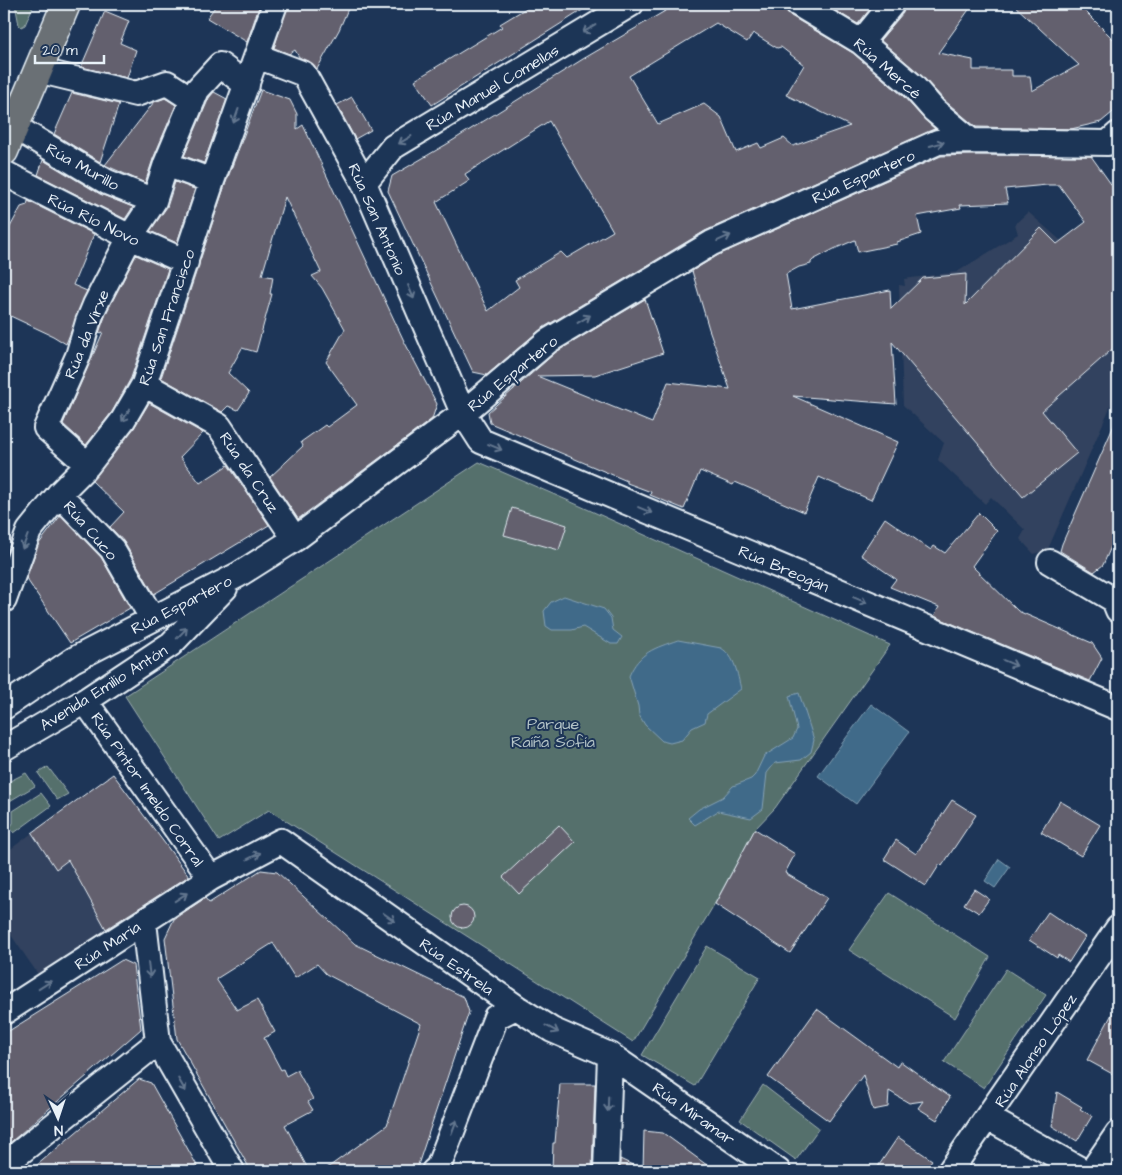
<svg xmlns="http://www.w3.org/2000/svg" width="1122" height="1175" viewBox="0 0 1122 1175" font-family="'Architects Daughter',sans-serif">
<rect width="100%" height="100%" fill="#1d3557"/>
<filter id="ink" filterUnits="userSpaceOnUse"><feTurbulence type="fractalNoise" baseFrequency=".02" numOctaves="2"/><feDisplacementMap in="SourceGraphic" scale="10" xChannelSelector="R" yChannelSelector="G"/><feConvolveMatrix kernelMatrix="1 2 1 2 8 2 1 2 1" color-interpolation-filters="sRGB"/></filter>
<g filter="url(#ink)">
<!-- built -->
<path fill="#32425e" d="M1028,212L1098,273L1118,294V389L1048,549L1034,554L1020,539L1025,530L991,497L985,504L938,460L944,443L903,405L899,285L905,286L904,279L957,272L1018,234L1015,224Z
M32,833L56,868L68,860L153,877L166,897L40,977L4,925V854Z"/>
<!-- green -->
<path fill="#546f6c" stroke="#9eb0b2" d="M15,4H34L25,25L21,27L19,25Z
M479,462L569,501L890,645L775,808L755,829L715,903L633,1042L269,810L219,841L125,696Z
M48,767L68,794L57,800L38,773Z
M26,773L35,786L8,802L4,800V784Z
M41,793L51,806L14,833L10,828L13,823V811Z
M889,893L990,957L955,1018L849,950Z
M707,946L760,977L695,1086L642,1055Z
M1006,969L1046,995L984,1088L944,1062Z
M763,1085L819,1128L796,1160L740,1120Z"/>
<!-- water -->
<path fill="#416b89" stroke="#84a1b5" d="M564,596L604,609L611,618L613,630L622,637L618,644H611L583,627L572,630H552L546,626L544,611L551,602Z
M678,640L721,648C736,657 737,674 741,689L707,714L705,722L692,728L682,740L670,743L662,741L645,725L639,715L638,706L629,676C639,652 655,648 678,640Z
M799,693L814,740L811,752L801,760L775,763L767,773L763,809L751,818L718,811L695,825L688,818L699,809L723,797L733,786L751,779L755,775L764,756L793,738L797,729L789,696Z
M871,704L909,732L856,804L818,776Z
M999,859L1010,867L995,888L985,881Z"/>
<!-- building -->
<path fill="#63606e" stroke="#e8f1f8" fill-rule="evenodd" d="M217,4H260L247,42L207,18Z
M288,4H350L339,30L317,69L309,62L299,57L295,50L289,54L274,48Z
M533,4H592L432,105L415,80L502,27L500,24Z
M677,4H784L786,11L791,16L853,53L903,96L924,119L935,129L705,231L541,329L487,375L473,372L388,191L392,176L447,144L583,59ZM716,23L747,42L753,33L777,48L781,47L804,65L786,95L850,126L793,146L784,138L761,148L758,143L736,152L721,117L704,104L658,124L629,76ZM549,121L613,231L567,258L561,252L515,280L519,287L488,311L436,202L469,181L465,174Z
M824,4H874L858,24Z
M905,4H973L938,53L973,60V70H1012V76H1030L1032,91L1079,65L1013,4H1078L1118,44V108L1101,122L1071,129L976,127L944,100L922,76L880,40L903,13Z
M105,11L129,21L120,43L136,50L127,78L81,67Z
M261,90L290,100L297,114V129L303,125L404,341L437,404L432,419L298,519L270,477L303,446L301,442L325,425L327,427L357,405L326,362L345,329L322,288L312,276L321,272L285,197L262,275L273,277L270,294H272L256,352L242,348L228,373L249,393L238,410L228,406L222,412L161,378L225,185Z
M214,92L227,99L204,163L184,156L209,98Z
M72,93L119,104L100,162L54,134Z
M352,97L371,130L355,139L337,105Z
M165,98L176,105L153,159L145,183L105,165L154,102Z
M971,155L1091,156L1118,194V344L1042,411L1077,453L1023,497L892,342L896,404L793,396L898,442L871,500L819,477L804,512L735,482L733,485L700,471L684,509L650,495L651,492L627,483V481L490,423L488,412L556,352L645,299L663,353L595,375L537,376L652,423L668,382L730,389L709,329L692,271L718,255L941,156ZM1047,185H1059L1086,222L1057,244L1041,228L965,305L966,274L923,278L891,309L890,290L792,309L786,274L799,267L811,264V262L813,260L834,249L855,240L858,252L897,244V242L921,234L917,216L961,208L960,205L1008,203L1005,189Z
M43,160L100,194L133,207L125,219L38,175Z
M175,182L195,189L177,243L150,231L167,207Z
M28,201L94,234L73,285L87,291L66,344L53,336L4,313V238L21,207L27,205Z
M136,255L168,269L131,378L112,412L86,445L63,424L103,332L99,333L107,311Z
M149,403L203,433L180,457L200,483L228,465L269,525L154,594L124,542L110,527L124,512L92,481L134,428Z
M1118,416V531L1103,565L1094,572L1060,551L1062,544Z
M512,508L567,525L559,550L504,535Z
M979,513L997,531L972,566L1018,611L1092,643L1102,658L1090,681L934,616L939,607L890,587L896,579L861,555L885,518L931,550L934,546L945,553Z
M61,515L101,557L130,608L70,643L26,578L38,545Z
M113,774L189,876L106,929L68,860L56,869L32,833Z
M952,800L976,815L942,866L940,864L926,886L884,859L896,840L916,854Z
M1060,801L1100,825L1081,856L1041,832Z
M559,825L575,842L519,894L503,877Z
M755,829L795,854L785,873L827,898L790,953L715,904Z
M261,870L277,872L355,944L464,997L469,1012L416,1171H323L387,1125L421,1024L326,974L317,964L295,978L273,943L216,979L237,1010L257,1000L275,1032L264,1038L281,1070L283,1069L286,1076L297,1070L313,1099L308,1102L313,1110L285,1125L309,1171H251L177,1039L165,938L174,919L205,898L209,903Z
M974,889L989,899L979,913L964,904Z
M452 917a11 11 0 1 1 22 0a11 11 0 1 1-22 0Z
M1048,912L1085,937L1069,962L1058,955L1057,958L1029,940Z
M122,960L133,965L141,1029L4,1148V1034Z
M1118,1003V1077L1087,1060Z
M817,1009L897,1067L900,1061L950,1097L937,1120L918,1108L923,1101L909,1103L889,1091L888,1107L873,1110L863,1075L829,1121L768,1077Z
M139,1079L151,1083L200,1171H30Z
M560,1084H595L592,1171H552L553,1143H555Z
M1057,1092L1082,1107L1080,1109L1092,1116L1077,1141L1052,1126Z
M644,1131L663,1133L715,1171H620V1159L643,1170Z
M898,1137L932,1160L924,1171H875Z"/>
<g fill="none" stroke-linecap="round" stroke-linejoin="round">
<!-- minor casing -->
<g stroke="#e8f1f8" stroke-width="28">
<path id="minor" d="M798,4L861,42L913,86L934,110L971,141
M861,42L892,4
M257,56L304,74L364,183L463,413L481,441L1118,708
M37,70L136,94L167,83L193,100
M15,127L107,182L154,201
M166,164L212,181
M4,173L130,237L186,262
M364,183L393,147L631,4
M144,384L219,426L295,539
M88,465L46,428L78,356L88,322L95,305L130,237L154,201L166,164L197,90L220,65L247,85
M59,494L112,549L152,618
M1050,562L1114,600L1118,610
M4,600L29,531L59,494L88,465L123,420L144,384L212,181L275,4
M85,701L211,878
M4,707L73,660L238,575L295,539L463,413L548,341L712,243L938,142L971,141L1108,143L1118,134
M4,748L85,701L171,644L225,588
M4,1012L211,878L281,841L516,1007L552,1030L610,1055L778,1171
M158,1042L232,1171
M988,1118L1083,1171
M4,1165L158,1042L144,922
M434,1171L438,1168L496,1017L516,1007
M606,1171L610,1055
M950,1171L1118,928
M1092,1171L1118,1133"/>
</g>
<!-- major casing -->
<g stroke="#e8f1f8" stroke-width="31">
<path id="major" d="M4,151L66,4"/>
</g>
<!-- minor -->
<use href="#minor" stroke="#1d3557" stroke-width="24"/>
<!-- major -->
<use href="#major" stroke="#6a7074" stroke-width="28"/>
</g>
<!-- one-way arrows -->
<defs><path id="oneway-shaft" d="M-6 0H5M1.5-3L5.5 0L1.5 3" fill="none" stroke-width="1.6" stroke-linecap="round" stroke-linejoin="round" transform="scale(1.25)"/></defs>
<g stroke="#64778f">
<use href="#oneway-shaft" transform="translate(589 29) rotate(149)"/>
<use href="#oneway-shaft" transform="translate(236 116) rotate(110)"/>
<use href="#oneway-shaft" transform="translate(405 140) rotate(149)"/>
<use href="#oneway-shaft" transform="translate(937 144) rotate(-15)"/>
<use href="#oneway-shaft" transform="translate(724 238) rotate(-24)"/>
<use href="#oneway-shaft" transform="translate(411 292) rotate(67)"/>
<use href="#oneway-shaft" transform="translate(584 319) rotate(-31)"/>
<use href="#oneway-shaft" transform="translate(126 415) rotate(122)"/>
<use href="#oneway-shaft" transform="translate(495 447) rotate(23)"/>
<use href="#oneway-shaft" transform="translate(645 510) rotate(23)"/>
<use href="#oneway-shaft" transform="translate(25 542) rotate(111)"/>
<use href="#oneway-shaft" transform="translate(860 600) rotate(23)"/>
<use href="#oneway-shaft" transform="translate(182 633) rotate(-46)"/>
<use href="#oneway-shaft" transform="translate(1010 663) rotate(23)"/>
<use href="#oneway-shaft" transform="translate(254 856) rotate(-27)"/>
<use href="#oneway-shaft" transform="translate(181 897) rotate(-33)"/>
<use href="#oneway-shaft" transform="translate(389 917) rotate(35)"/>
<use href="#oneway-shaft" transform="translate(149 970) rotate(83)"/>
<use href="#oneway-shaft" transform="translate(45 985) rotate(-33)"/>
<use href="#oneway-shaft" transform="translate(552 1029) rotate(28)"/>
<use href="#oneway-shaft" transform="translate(182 1085) rotate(60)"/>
<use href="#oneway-shaft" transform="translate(608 1104) rotate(92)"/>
<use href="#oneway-shaft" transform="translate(454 1127) rotate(-69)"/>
</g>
</g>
<g text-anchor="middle" stroke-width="4" stroke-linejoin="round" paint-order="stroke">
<!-- street labels -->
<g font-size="16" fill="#e8f1f8" stroke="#1d3557">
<text transform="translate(888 68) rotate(41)" y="6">Rúa Mercé</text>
<text transform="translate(492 87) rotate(-31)" y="6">Rúa Manuel Comellas</text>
<text transform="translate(83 166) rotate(29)" y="6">Rúa Murillo</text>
<text transform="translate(863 176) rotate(-24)" y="6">Rúa Espartero</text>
<text transform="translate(94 219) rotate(26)" y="6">Rúa Río Novo</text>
<text transform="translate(378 219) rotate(66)" y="6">Rúa San Antonio</text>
<text transform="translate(166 317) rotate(-71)" y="6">Rúa San Francisco</text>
<text transform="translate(86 334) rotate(-68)" y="6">Rúa da Virxe</text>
<text transform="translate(512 373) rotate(-39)" y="6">Rúa Espartero</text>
<text transform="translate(250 472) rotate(56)" y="6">Rúa da Cruz</text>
<text transform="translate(91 530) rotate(49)" y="6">Rúa Cuco</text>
<text transform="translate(784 568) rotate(23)" y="6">Rúa Breogán</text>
<text transform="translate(181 604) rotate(-27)" y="6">Rúa Espartero</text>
<text transform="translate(103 687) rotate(-32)" y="6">Avenida Emilio Antón</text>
<text transform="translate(148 789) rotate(55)" y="6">Rúa Pintor Imeldo Corral</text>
<text transform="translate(107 945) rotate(-33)" y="6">Rúa María</text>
<text transform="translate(457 966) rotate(35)" y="6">Rúa Estrela</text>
<text transform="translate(1035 1050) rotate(-56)" y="6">Rúa Alonso López</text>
<text transform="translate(694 1113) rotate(35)" y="6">Rúa Miramar</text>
</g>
<!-- park labels -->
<g font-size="16" fill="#b4c4c7" stroke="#1d3557">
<text x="553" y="729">Parque<tspan x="553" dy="18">Raíña Sofía</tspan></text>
</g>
</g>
<!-- margin -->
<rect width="1122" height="1175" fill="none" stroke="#1d3557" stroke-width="20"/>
<rect x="10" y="10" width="1102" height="1155" fill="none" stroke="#e8f1f8" stroke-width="2" filter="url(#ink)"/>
<!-- north arrow -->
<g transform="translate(58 1118) rotate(177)" stroke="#1d3557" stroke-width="4" paint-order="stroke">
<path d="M0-4L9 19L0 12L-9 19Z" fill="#e8f1f8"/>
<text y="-8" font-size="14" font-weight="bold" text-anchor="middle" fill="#e8f1f8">N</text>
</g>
<!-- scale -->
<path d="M35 55v8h69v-8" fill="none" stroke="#e8f1f8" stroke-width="2.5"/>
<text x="42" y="55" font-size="15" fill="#e8f1f8" stroke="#1d3557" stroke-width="4" paint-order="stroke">20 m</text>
</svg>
